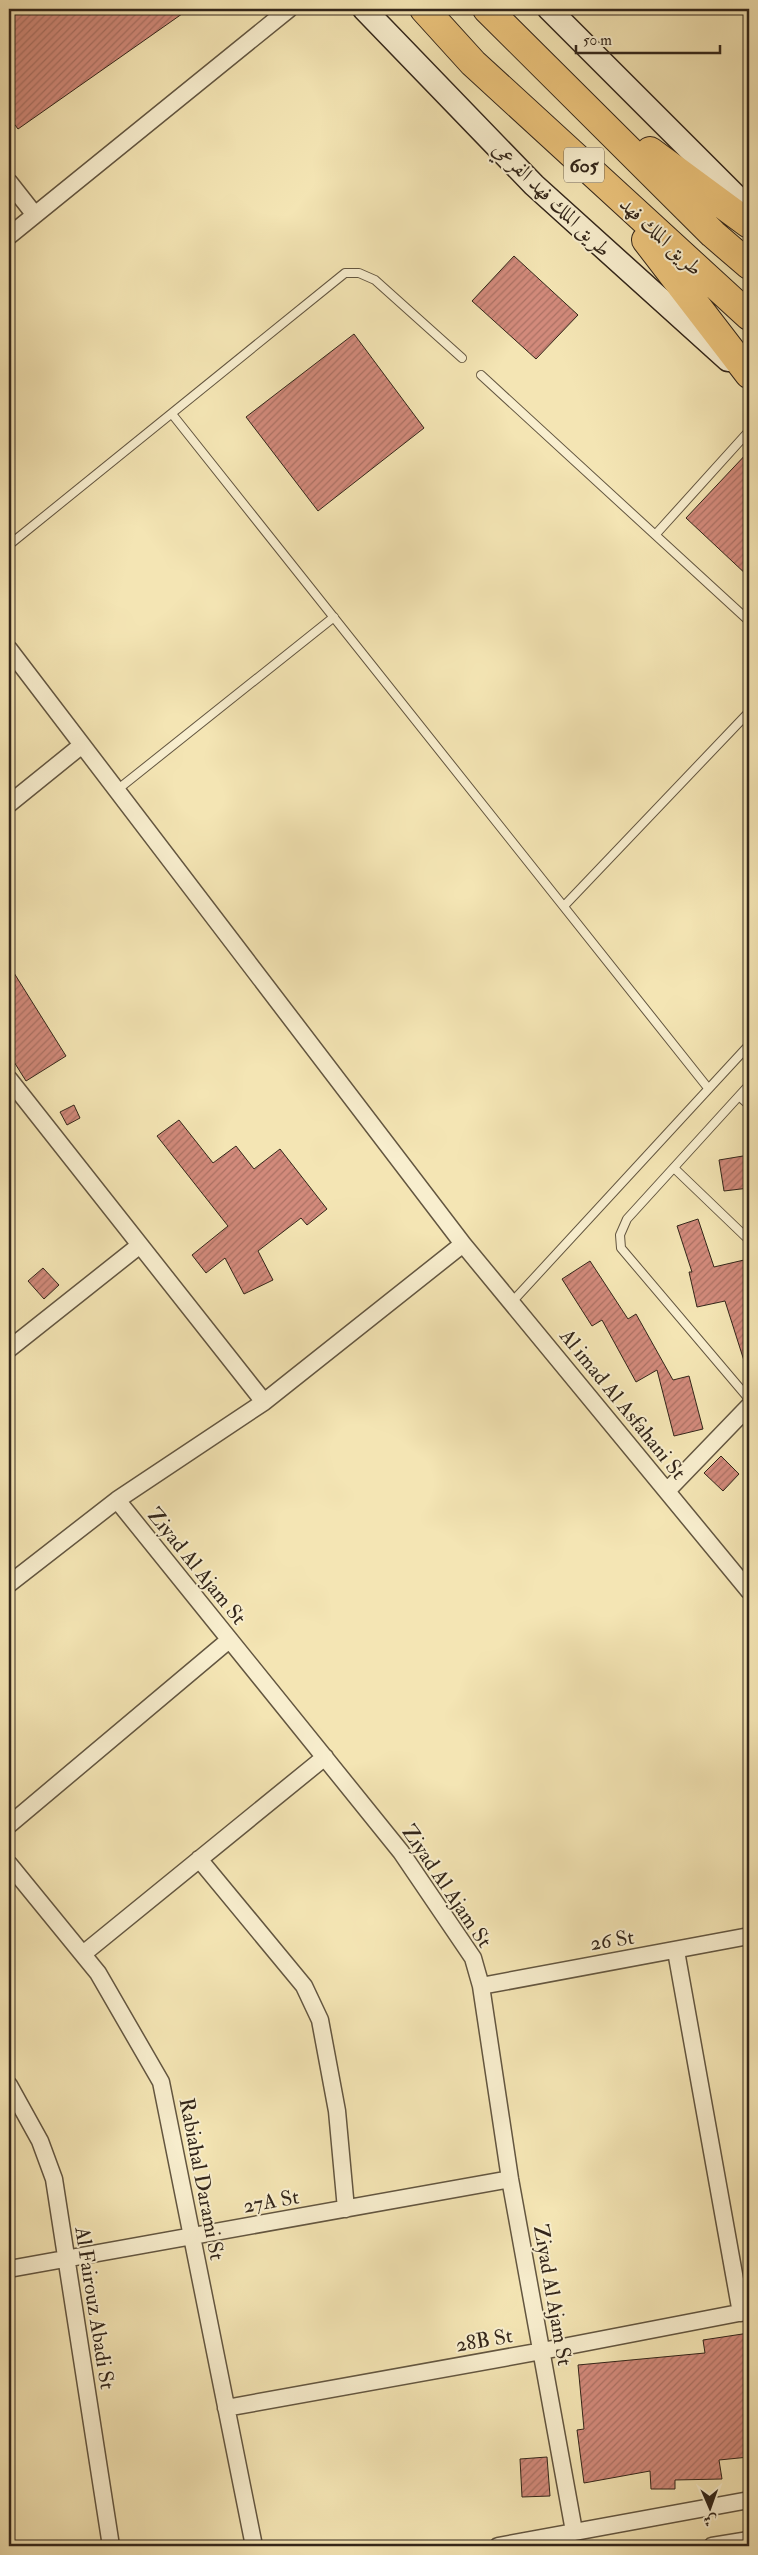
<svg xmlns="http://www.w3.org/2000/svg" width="758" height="2555" viewBox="0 0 758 2555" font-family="'IM FELL Double Pica',Amiri,serif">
<defs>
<pattern id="building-hatch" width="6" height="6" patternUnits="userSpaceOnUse" patternTransform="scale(1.25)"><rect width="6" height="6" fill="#d28a7b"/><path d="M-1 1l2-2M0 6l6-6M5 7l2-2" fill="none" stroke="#ab7164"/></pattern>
</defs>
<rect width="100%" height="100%" fill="#f4e5b4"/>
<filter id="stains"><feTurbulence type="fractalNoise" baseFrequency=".004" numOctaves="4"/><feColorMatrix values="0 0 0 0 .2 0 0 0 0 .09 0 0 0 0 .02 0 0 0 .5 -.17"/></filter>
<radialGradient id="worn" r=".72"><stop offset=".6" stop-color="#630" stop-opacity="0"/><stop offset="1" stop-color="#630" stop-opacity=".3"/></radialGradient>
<!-- building -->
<path fill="url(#building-hatch)" stroke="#33261a" d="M19,9H189L18,129L9,117V16Z
M514,256L578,315L536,359L472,301Z
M354,334L424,428L318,511L246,417Z
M749,451V577L686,518Z
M9,965L66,1056L26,1081L9,1054Z
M74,1105L80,1118L67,1125L60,1112Z
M179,1120L213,1163L236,1146L254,1169L280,1149L327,1209L307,1225L301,1218L258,1251L273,1280L244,1294L225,1258L206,1273L192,1255L228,1226L157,1136Z
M749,1155V1188L724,1191L719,1160Z
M698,1219L714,1267L744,1260L749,1285V1367H746L725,1301L697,1307L689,1272H692L677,1226Z
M590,1261L628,1319L636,1314L673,1380L689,1376L703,1429L674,1436L657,1370L636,1382L602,1320L592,1326L562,1279Z
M43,1268L59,1285L44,1299L28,1281Z
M721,1456L739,1474L723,1491L704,1473Z
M749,2333V2457L719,2460L722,2479L675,2480V2489H651L650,2471L584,2483L577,2430L584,2429L578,2365L705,2353L703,2340Z
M547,2457L550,2496L522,2497L520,2459Z"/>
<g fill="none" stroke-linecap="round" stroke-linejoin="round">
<!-- service casing -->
<g stroke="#635640" stroke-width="10">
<path id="service" d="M481,375L749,621
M172,414L708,1088
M656,534L749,431
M9,545L345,273H359L375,280L462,358
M117,790L334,617
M564,906L749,712
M749,1085L627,1219L620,1235L621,1248L749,1399
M739,1096L749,1105
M674,1168L749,1240
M512,1302L749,1045"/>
</g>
<!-- minor casing -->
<g stroke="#635640" stroke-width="19">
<path id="minor" d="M9,182L35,215
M9,236L289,9
M9,649L463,1244L749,1591
M9,804L82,745
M9,1079L264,1402
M9,1349L140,1245
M667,1491L749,1406
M117,1500L401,1852L473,1958L481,1986L510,2179L574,2531
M9,1584L117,1500L264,1402L463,1244
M9,1825L229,1640
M199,1859L304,1986L320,2020L337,2111L346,2209
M9,1864L98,1973L161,2082L254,2546
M676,1951L741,2313
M83,1954L325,1757
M481,1986L749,1936
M9,2085L40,2141L54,2179L111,2546
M9,2269L510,2179
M226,2408L542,2351L749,2311
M498,2546L749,2500
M712,2546L749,2540"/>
</g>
<!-- secondary casing -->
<g stroke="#33261a" stroke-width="25">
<path id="secondary" d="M364,9L534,185L728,360
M549,9L749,209"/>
</g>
<!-- motorway casing -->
<g stroke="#33261a" stroke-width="30">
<path id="motorway" d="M424,9L473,63L749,316
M487,9L713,234L749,265
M650,151L749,224
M646,240L749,374"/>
</g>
<!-- service -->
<use href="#service" stroke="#f8eece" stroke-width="8"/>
<!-- minor -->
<use href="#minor" stroke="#f8eece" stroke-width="16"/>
<!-- secondary -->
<use href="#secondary" stroke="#f8eece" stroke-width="22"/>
<!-- motorway -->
<use href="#motorway" stroke="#eac27a" stroke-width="28"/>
</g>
<g text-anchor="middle" stroke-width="4" stroke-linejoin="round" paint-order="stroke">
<!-- shield labels -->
<rect fill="#f8eece" stroke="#6e6250" stroke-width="1" x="564" y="147.5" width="40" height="35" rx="4"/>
<g font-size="20" font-weight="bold" fill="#33261a">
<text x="584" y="172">605</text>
</g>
<!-- street labels -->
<g font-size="21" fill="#33261a" stroke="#f8eece">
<text transform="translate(552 199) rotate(44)" y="7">طريق الملك فهد الفرعي</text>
<text transform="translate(661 236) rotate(43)" y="7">طريق الملك فهد</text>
<text transform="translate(623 1404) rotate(51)" y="7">Al imad Al Asfahani St</text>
<text transform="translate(197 1566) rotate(51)" y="7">Ziyad Al Ajam St</text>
<text transform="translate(447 1886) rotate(56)" y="7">Ziyad Al Ajam St</text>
<text transform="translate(612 1940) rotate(-9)" y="7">26 St</text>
<text transform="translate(202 2179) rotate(79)" y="7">Rabiahal Darami St</text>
<text transform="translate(271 2201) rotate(-10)" y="7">27A St</text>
<text transform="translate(553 2295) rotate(80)" y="7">Ziyad Al Ajam St</text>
<text transform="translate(95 2308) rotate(81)" y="7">Al Fairouz Abadi St</text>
<text transform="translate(484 2340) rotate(-10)" y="7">28B St</text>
</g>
</g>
<!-- margin -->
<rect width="758" height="2555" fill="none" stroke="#f4e5b4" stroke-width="30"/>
<rect x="10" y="10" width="738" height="2535" fill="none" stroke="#33261a" stroke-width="2.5"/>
<rect x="15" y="15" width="728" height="2525" fill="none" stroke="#33261a"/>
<!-- north arrow -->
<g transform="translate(710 2508) rotate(178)" stroke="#f8eece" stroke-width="4" paint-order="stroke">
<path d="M0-4L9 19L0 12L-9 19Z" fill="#33261a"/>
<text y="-8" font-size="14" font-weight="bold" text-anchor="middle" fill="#33261a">ش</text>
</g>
<!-- scale -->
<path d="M576 45v8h144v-8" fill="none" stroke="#33261a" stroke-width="2.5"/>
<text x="583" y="45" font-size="15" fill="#33261a" stroke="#f8eece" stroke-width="4" paint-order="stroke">50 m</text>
<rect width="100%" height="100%" filter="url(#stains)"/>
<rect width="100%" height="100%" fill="url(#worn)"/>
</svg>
